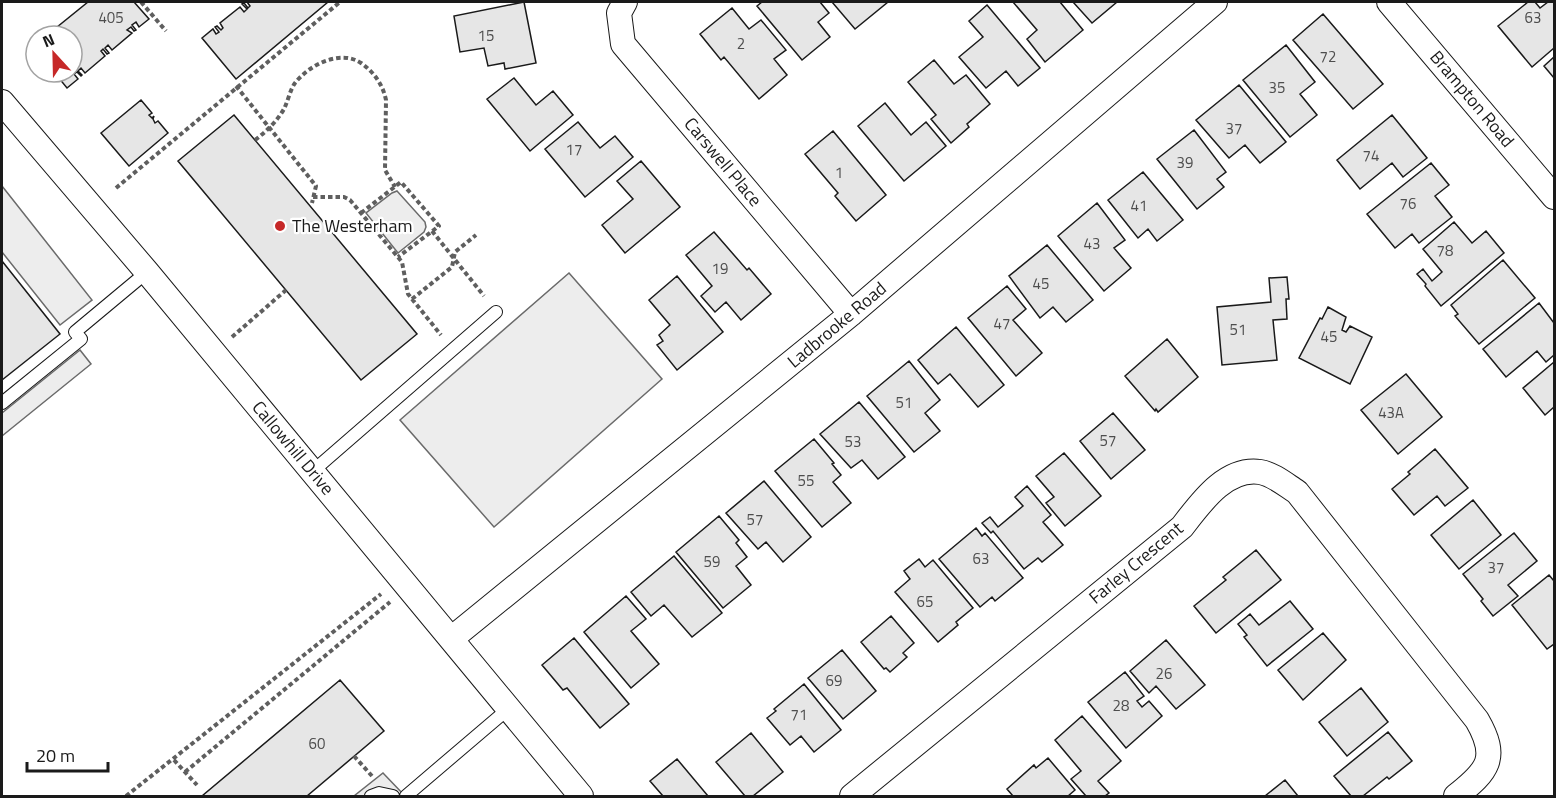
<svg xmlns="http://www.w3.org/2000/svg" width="1556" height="798" viewBox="0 0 1556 798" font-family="'Titillium Web',sans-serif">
<rect width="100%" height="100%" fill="#fff"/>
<!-- built -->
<path fill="#ededed" stroke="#6a6a6a" stroke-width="1.5" d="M2,186L92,300L60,325L2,252Z
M397,191L425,222L426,227L424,232L398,253L366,213L392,193Z
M569,273L662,379L494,527L400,420Z
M80,350L91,364L2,436V413Z
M383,773L405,796H354Z"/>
<!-- building -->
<path fill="#e6e6e6" stroke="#1a1a1a" stroke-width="1.5" d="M88,2H134L149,19L139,27L136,22L132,25L136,30L134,31L131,27L127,30L132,33L112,50L108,45L105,48L109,53L107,54L103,49L101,51L105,56L85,73L81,68L78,71L82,75L81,76L77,72L74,74L78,79L67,88L54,72H72V36H46Z
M247,2H328L236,79L202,38L213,29L216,34L219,32L215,27L217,26L221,30L223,28L220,23L240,7L244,12L247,9L242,4L244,3L248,8L250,6Z
M524,2L536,63L505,69L504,63L488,66L484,48L460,52L454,16Z
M762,2H820L829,13L818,22L830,37L802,60L757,6Z
M832,2H888L855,29Z
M1013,2H1060L1083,30L1045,62L1027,39L1037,30Z
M1073,2H1117L1092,23Z
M1528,2H1535L1540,8L1548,2H1554V48L1532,67L1498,26Z
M987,5L1040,68L1018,86L1006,71L986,88L959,57L983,37L969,21Z
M732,8L749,29L761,20L786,50L774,59L787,75L759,99L724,57L721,60L700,34Z
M1323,14L1383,84L1353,109L1293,40Z
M1286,45L1315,82L1300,94L1317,115L1290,137L1243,80Z
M1554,57V78L1544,66Z
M934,60L954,84L966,75L990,104L967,124L969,127L951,143L931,119L936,115L908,82Z
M514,78L536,105L553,91L573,115L530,151L487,99Z
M1239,85L1286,142L1260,163L1245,145L1229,158L1196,120Z
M141,100L152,113L149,115L152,118L154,116L153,119L155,123L158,121L168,133L129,166L101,133Z
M885,103L911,135L926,122L946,146L904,181L858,126Z
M234,115L417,334L361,380L178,161Z
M1392,115L1427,158L1403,177L1392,163L1360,189L1337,160Z
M578,122L600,148L615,136L633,157L585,197L545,149Z
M1194,130L1226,172L1217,179L1224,187L1197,209L1157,159Z
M833,131L886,195L856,221L835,196L838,193L805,154Z
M641,161L680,207L625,253L602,225L633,199L617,181Z
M1431,163L1449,185L1435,196L1452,217L1419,243L1412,234L1395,248L1367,214Z
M1143,172L1183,220L1157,241L1148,229L1138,238L1108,200Z
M1097,203L1125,240L1114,248L1131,268L1104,291L1058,236Z
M1454,222L1472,243L1486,231L1504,253L1441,306L1425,286L1426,284L1417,274L1423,269L1432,281L1442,272L1423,249Z
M714,232L747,270L749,268L771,294L741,320L726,302L715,312L701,296L712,286L686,255Z
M1047,245L1093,300L1066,322L1053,307L1040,318L1009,276Z
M1503,260L1535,298L1479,344L1455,316L1458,314L1451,305Z
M2,261L60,334L2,380Z
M677,276L723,332L677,370L657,345L663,341L659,335L670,325L649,300Z
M1287,277L1289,299H1286L1287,319L1273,320L1277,360L1222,365L1217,307L1271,302L1269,278Z
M1007,286L1026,309L1013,320L1042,353L1016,376L968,318Z
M1539,303L1554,323V355L1546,362L1537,351L1506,377L1483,349Z
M1328,307L1346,317L1342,330L1346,332L1350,326L1372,337L1350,384L1299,358L1320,318L1322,319Z
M956,327L1004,385L978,407L950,374L938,384L918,360Z
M1167,339L1198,377L1158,412L1156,409L1155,411L1125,376Z
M909,361L940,400L925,413L940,431L914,452L867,396Z
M1554,362V407L1545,415L1523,388Z
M1406,374L1442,417L1398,454L1361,410Z
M859,402L905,457L878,479L862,460L851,468L820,434Z
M1113,413L1145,450L1111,479L1080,441Z
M814,439L834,463L832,464L841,475L833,482L851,503L822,527L775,471Z
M1435,449L1468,488L1445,506L1437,496L1414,515L1392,489L1410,474L1408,472Z
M1064,453L1101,496L1065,526L1046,503L1054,497L1036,476Z
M764,481L811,537L783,562L766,542L758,549L726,513Z
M1027,486L1051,515L1043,522L1063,545L1042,562L1038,558L1024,569L993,531L991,533L982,523L990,517L998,527L1023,506L1015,497Z
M1473,500L1501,535L1459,569L1431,535Z
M719,516L739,540L736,543L747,557L736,566L751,585L723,608L676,552Z
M976,528L982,536L985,533L1023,578L995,601L992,597L980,607L939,559Z
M1514,533L1537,561L1508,585L1518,596L1493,616L1481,601L1483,599L1463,574Z
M1256,550L1281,580L1216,633L1194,606L1226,580L1223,577Z
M674,556L722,613L692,637L664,605L651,616L631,592Z
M919,559L925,567L933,560L973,608L956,622L958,625L938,642L895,592L910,579L904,571Z
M1549,575L1554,581V644L1547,649L1512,605Z
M626,596L646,619L631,631L659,664L631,688L584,632Z
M1290,601L1313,629L1267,666L1244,637L1247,635L1238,624L1250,614L1259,625Z
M891,616L914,643L903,653L907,657L890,672L886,668L884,669L861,642Z
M1323,633L1346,660L1303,700L1278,670Z
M574,638L629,704L600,728L567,688L563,690L542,665Z
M1166,640L1205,685L1176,709L1156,686L1149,693L1130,671Z
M842,650L876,691L843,719L808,678Z
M1125,672L1144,696L1137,701L1142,707L1149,701L1162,716L1126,748L1088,702Z
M340,680L384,731L307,796H202Z
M804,684L841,730L814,752L801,736L790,745L767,718L776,711L774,709Z
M1361,688L1388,722L1347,756L1319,722Z
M1082,716L1121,761L1098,781L1109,793L1105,796H1086L1071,779L1081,771L1055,740Z
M1388,732L1412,761L1389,779L1387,777L1363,796H1351L1334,776Z
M751,733L783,772L753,796H745L716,762Z
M1048,758L1075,790L1068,796H1013L1007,789L1034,765L1036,768Z
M677,759L708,796H663L650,781Z
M1285,780L1298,796H1265Z"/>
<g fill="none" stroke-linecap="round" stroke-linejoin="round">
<!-- service casing -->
<g stroke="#1a1a1a" stroke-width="14">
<path id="service" d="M2,403L81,339L75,332L147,272
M313,471L496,312
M371,796L379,793L393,796
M406,796L508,709"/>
</g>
<!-- minor casing -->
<g stroke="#1a1a1a" stroke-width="26">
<path id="minor" d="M625,2L619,13L623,44L851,314
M1389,2L1554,197
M2,102L147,272L581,796
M451,639L851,314L1215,2
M852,796L1182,527C1200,504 1225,467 1260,472C1273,474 1286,485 1297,492L1477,720C1499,758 1488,771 1456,796"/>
</g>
<!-- path -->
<path stroke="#5f5f5f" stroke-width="4" stroke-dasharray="4.5 3" stroke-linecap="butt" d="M141,2L166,31
M236,86L316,186L312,203
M255,140C267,131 277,121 284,109C288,101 290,90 295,83C309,65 340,49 361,63C374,72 383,85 386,100L385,170L395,187
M116,188L340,2
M313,197H344L350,200L402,262L408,294L441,335
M361,213L401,182L439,226L398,257
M432,231L484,296
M412,299L452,267L455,252L476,235
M232,337L286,290
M354,756L372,776
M174,760L197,785
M185,772L390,602
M126,796L381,594"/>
<!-- service -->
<use href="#service" stroke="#fff" stroke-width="12"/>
<!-- minor -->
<use href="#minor" stroke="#fff" stroke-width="24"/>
</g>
<!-- markers -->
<circle fill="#c62828" stroke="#fff" stroke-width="2" cx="280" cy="226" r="6"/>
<g text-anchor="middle" stroke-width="4.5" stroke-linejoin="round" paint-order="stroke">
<!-- number labels -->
<g font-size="15" fill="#4d4d4d">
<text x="111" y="23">405</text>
<text x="1533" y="23">63</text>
<text x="486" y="41">15</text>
<text x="741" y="49">2</text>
<text x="1328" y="62">72</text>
<text x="1277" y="93">35</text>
<text x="1234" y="134">37</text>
<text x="574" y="155">17</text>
<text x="1371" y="161">74</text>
<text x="1185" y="168">39</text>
<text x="839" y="178">1</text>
<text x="1408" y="209">76</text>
<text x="1139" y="211">41</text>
<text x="1092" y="249">43</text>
<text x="1445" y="256">78</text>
<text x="720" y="274">19</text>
<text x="1041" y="289">45</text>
<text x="1002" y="329">47</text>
<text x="1238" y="335">51</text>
<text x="1329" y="342">45</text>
<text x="904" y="408">51</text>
<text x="1391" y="418">43A</text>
<text x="1108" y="446">57</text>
<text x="853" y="447">53</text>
<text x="806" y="486">55</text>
<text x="755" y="525">57</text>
<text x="981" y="564">63</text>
<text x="712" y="567">59</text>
<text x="1496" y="573">37</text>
<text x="925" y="607">65</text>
<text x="1164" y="679">26</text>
<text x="834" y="686">69</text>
<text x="1121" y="711">28</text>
<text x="799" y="720">71</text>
<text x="317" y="749">60</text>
</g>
<!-- street labels -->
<g font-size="18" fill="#1a1a1a" stroke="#fff">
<text transform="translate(1472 99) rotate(50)" y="6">Brampton Road</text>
<text transform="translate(723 162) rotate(50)" y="6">Carswell Place</text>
<text transform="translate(837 325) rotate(-40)" y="6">Ladbrooke Road</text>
<text transform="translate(293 448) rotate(50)" y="6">Callowhill Drive</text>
<text transform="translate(1136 563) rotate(-40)" y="6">Farley Crescent</text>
</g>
<!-- poi labels -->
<g font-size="18" fill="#1a1a1a" stroke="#fff" text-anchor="start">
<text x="292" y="232">The Westerham</text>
</g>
</g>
<!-- border -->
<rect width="1556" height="798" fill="none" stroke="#1a1a1a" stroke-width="6"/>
<!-- north arrow -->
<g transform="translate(54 54) rotate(338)"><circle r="28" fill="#ffffff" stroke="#a3a3a3" stroke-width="1.5"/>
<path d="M0-4.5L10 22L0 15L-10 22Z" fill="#c62828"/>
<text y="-9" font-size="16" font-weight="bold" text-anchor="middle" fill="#1a1a1a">N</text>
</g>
<!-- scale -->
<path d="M27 762v9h81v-9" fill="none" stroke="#1a1a1a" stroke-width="3"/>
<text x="36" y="762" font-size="18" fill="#1a1a1a" stroke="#ffffff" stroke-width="4.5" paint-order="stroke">20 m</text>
</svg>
